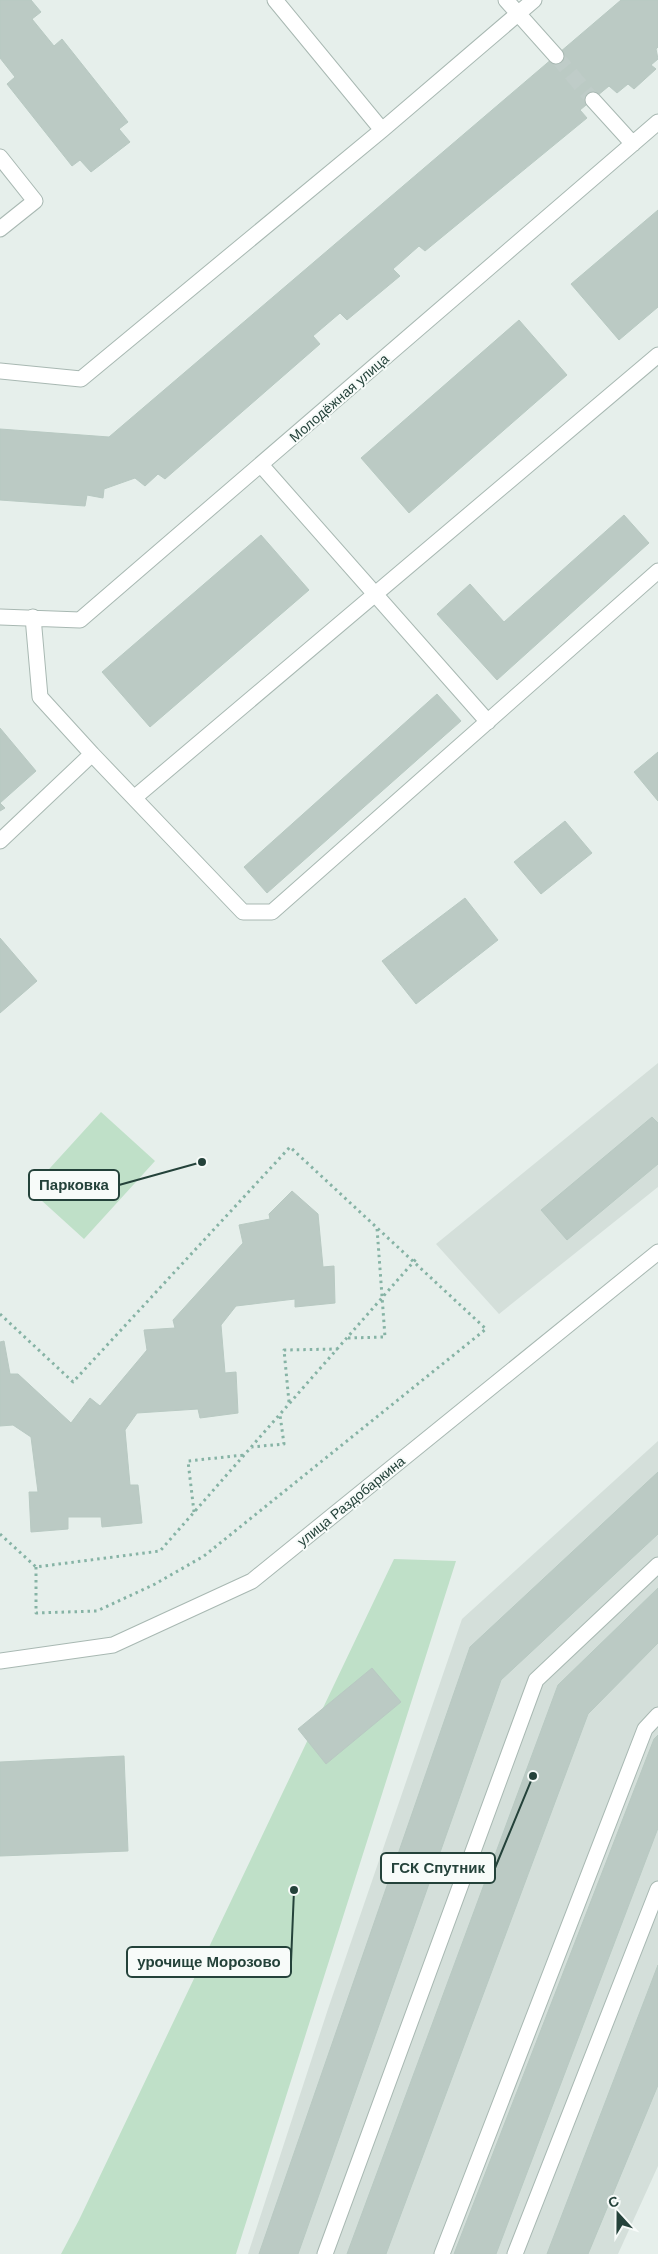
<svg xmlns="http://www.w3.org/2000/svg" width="658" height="2254" viewBox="0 0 658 2254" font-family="Arial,sans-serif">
<rect width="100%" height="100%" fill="#e6efeb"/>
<!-- built -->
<path fill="#d4dfda" d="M658,1063V1187L499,1314L436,1244Z
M658,1441V2166L618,2254H248L328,2009L462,1619Z"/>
<!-- green -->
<path fill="#bfe0c8" d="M101,1112L155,1161L84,1239L30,1190Z
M394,1559L456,1561L236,2254H61L79,2220Z"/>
<!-- building -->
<path fill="#bbcac4" stroke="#b8c9c2" d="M0,0H31L41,12L32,19L54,46L62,39L128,122L119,129L130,142L91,172L80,160L72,166L7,84L15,77L0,58Z
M621,0H658V47L656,49L658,59L651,65L656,69L634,89L628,84L617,93L609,86L580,110L587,118L425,251L419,246L393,269L400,276L347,320L340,313L313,336L320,344L165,479L158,474L145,486L135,478L104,489L103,498L87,495L85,506L0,500V429L109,437Z
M658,210V307L619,340L571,284Z
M519,320L567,375L409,513L361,458Z
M624,515L649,543L497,680L437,614L470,584L504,622Z
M261,535L309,590L150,727L102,672Z
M437,694L461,721L267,893L244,867Z
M0,728L36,771L0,803L5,808L0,811Z
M658,752V801L634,772Z
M565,821L592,853L541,894L514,862Z
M465,898L498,940L416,1004L382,961Z
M0,938L37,981L0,1013Z
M652,1117L658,1123V1164L567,1240L541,1210Z
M292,1191L318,1214L323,1267L334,1266L335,1303L295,1307V1299L236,1306L221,1325L225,1373L236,1372L238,1413L200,1418L198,1409L137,1413L125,1430L130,1485H138L142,1523L102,1527L101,1517H68V1529L31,1532L29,1492H38L31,1437L13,1425L0,1426V1342L4,1341L10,1374H18L71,1423L90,1398L100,1406L147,1350L144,1330L175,1328L173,1320L243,1243L239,1225L270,1219L269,1214Z
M658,1472V1534L501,1680L298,2254H259L470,1647Z
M658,1588V1643L588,1714L386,2254H347L558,1685Z
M372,1668L401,1702L326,1764L298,1729Z
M658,1735V1828L496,2254H454L654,1739Z
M124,1756L128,1851L0,1856V1762Z
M658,1965V2085L588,2254H547Z"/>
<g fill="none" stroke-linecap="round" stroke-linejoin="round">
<!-- minor-tunnel -->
<path stroke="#bfccc8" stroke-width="15" stroke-dasharray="15 8" stroke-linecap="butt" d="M556,56L593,100"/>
<!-- minor casing -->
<g stroke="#a8b8b2" stroke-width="17">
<path id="minor" d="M275,0L382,130
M506,0L556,56
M593,100L633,144
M0,157L35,201L0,229
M0,371L81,379L382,130L534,0
M261,465L488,722
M0,617L80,620L658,122
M92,754L243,912H272L658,571
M134,798L658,355
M0,841L92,754L40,697L33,617
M0,1661L113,1645L252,1581L658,1252
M325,2254L536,1680L658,1565
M442,2254L645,1729L658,1715
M515,2254L658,1889"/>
</g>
<!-- path -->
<path stroke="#86b3a5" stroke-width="3" stroke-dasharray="2.5 4" stroke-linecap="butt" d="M0,1314L73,1382L290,1147L486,1329L204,1556L155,1584L97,1611L36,1613V1567
M348,1338L385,1337L377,1228
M289,1402L284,1350L338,1349
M251,1447L284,1444L280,1415
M194,1512L188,1461L244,1455
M0,1534L36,1567L160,1551L416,1259"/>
<!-- minor -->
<use href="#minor" stroke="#fff" stroke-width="15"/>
</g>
<g text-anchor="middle" stroke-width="4" stroke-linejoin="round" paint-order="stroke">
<!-- street labels -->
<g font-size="14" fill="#24423a" stroke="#f7fbf9">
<text transform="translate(339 398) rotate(-41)" y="5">Молодёжная улица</text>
<text transform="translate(351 1501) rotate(-39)" y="5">улица Раздобаркина</text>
</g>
</g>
<!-- callouts -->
<path fill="none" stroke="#24423a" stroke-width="2" d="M202 1162L119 1185M533 1776L495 1868M294 1890L291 1962"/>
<g fill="#24423a" stroke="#f7fbf9" stroke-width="2">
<circle cx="202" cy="1162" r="5"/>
<circle cx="533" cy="1776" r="5"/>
<circle cx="294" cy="1890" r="5"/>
</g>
<g fill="#f7fbf9" stroke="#24423a" stroke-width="2">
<rect x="29" y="1170" width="90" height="30" rx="5"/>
<rect x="381" y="1853" width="114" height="30" rx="5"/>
<rect x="127" y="1947" width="164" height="30" rx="5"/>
</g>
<g font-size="15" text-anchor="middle" font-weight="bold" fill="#24423a">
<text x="74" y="1190">Парковка</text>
<text x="438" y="1873">ГСК Спутник</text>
<text x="209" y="1967">урочище Морозово</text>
</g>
<!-- north arrow -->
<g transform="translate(618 2214) rotate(339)" stroke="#f7fbf9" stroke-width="4" paint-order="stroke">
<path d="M0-4L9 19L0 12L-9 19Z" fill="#24423a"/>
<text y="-8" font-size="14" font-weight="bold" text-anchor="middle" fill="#24423a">С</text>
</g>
</svg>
